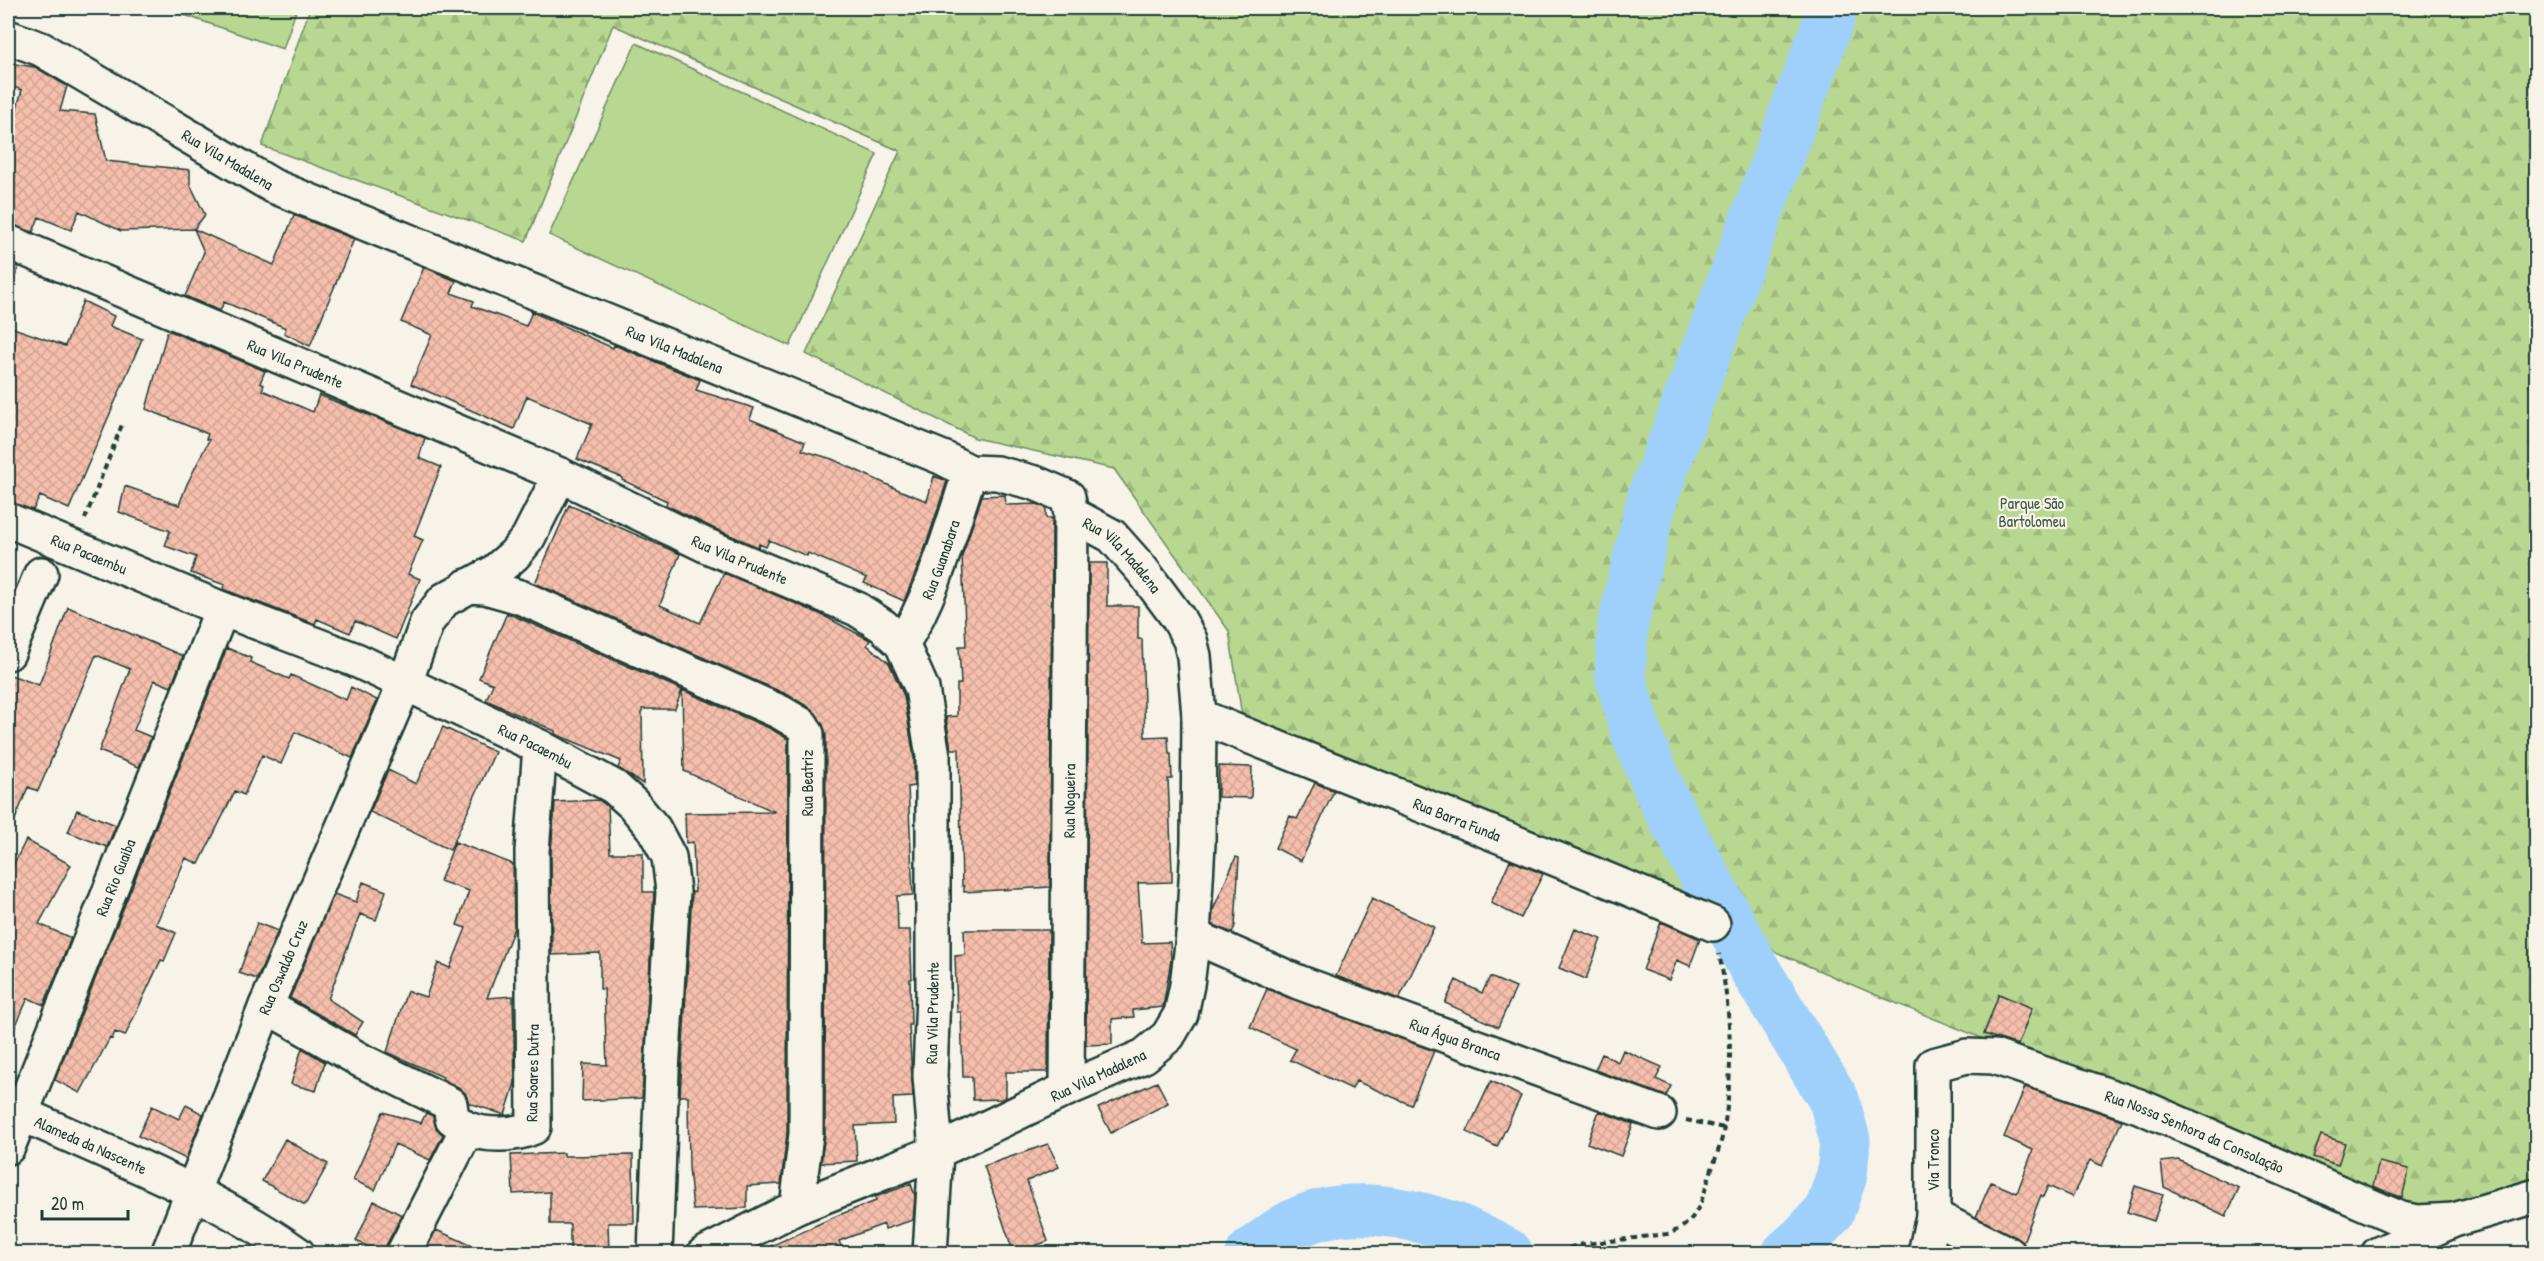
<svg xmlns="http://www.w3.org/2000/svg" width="2544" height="1261" viewBox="0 0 2544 1261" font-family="'Patrick Hand',sans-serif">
<defs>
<pattern id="forest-firs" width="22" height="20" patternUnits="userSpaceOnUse" patternTransform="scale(1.5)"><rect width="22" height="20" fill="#b8d891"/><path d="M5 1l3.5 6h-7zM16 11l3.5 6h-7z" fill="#9eba7e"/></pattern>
<pattern id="building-cross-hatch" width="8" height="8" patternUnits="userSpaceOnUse" patternTransform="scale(1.5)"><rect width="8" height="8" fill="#f6beac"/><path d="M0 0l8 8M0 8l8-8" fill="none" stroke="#d2a495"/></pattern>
</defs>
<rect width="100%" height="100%" fill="#f7f3e8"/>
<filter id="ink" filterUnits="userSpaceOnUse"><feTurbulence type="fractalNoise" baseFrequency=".0167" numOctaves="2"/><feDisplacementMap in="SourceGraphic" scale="12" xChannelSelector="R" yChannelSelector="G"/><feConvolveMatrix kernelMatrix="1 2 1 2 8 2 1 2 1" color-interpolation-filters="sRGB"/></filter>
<g filter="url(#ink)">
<!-- grass -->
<path fill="#b8d891" stroke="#6c8a62" stroke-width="1.5" d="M164,8H297L283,49Z
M636,43L877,154L790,346L549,235Z"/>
<!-- forest -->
<path fill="url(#forest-firs)" stroke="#6c8a62" stroke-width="1.5" d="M310,8H2536V1183L2450,1210L2399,1208L1876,995L1243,723L1229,631L1114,469L975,438L806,354L900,151L613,25L526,241L262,146Z"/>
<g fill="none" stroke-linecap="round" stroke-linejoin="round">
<!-- river -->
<path stroke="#9ed0fb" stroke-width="51" d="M1251,1254C1264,1244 1278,1233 1293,1225C1340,1200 1401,1210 1450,1226C1470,1233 1489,1245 1508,1254
M1787,1254L1804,1239L1829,1212L1842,1175L1845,1140L1834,1100L1754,968L1664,800L1637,736L1620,676L1623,624L1652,499L1830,17"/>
</g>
<!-- building -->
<path fill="url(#building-cross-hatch)" stroke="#1f3d34" stroke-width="1.5" d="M8,63L35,67L67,86L60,111L95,114L106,161L190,170V184L205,215L194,229L121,231L79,211L71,230L39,217L33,232L8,224V140L22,90L8,85Z
M294,215L354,239L310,346L284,333L286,328L224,302L220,311L185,296L204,252L194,229L274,265Z
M8,262L19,267L8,292Z
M424,267L456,281L451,293L474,301L472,306L526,326L532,312L613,348L614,345L700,380L696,390L754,408L750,419L805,442L802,450L832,459L899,490L927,501L934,476L947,481L923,554L904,601L864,583L867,578L808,553L807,556L769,540L766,547L759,544L758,547L713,528L666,505L667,501L622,480L623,478L577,459L592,424L527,396L514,429L411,384L432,335L401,322Z
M83,301L114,316L110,326L142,339L69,509L40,496L33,510L8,502V326L65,346Z
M170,331L265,371L260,383L264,385L262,390L313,412L319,395L425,438L419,458L441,467L414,536L423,540L408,574L420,579L396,639L355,621L350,633L317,619L315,624L223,589L225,585L191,573L196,557L165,546L170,531L119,512L125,486L179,505L187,484L209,440L206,439L208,434L146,409L167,332Z
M1005,495L1006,505L1037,504L1046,508V518H1052L1050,887L964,892V886H962L959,749H951L946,717L957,716V684H961L959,646H966L962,556L982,496Z
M569,505L680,554L660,605L700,623L724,573L820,614L870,640L867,645L889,663L904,696L914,758V786L908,787L913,895L897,896L898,930H910L912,979H910L911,1025H909L913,1097L893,1098L894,1124L855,1126L857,1161L821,1163L825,1134L826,734L823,725L812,709L788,695L535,583Z
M1089,563H1107V606H1138V639H1142L1145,737L1168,736L1169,754H1171L1172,779H1168L1172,871V882L1138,883L1142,943L1170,942L1171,960L1163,1007L1133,1010L1134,1017L1112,1019V1044L1086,1045Z
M68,607L183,656L171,687L154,680L134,730L151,737L139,767L99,751L130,669L96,655L38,791L28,787L8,837V674L39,685Z
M507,613L771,729L788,739L787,1133L781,1184L747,1186V1208L693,1210L689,1167L688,1096H680L692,892H695L693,842L686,843L685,813L775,812L684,771L682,690L675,709H642L643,784L618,768L621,761L555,734V731L486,700L493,684L479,678Z
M227,648L251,658L250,662L289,679L291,675L346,700L351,687L377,700L352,758L295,732L281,764L262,755L244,795L235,791L199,864L186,858L156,924L176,933L164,961L161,960L125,1036L115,1032L112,1039L110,1038L80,1093L55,1080Z
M443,727L495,752L450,850L370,812L388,770L416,784Z
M1219,766L1252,767L1251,798L1218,797Z
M1315,783L1334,791L1301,861L1275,848L1290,816L1297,819Z
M599,800L608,807L610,853H643V892H654L642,1098L582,1101L583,1064L607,1065L604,989H600V953L552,955L551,852L555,802Z
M77,810L116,825L107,847L68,832Z
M26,840L71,865L39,924L71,938L44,1005L28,998L8,1043V875Z
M455,842L513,864L514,928L487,998L513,996L515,1083L505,1115L469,1103L465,1093L458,1087L442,1079L443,1077L387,1052L407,991L426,997L438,963L450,968L466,928L457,925L469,891L440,881Z
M1236,857L1239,858L1235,926L1232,933L1212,924L1213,910Z
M1510,860L1543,874L1521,918L1491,903Z
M363,882L386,891L376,920L360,914L328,999L363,1022L355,1035L290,998L334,894L356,902Z
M1372,898L1434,927L1399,999L1336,976Z
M1661,922L1700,939L1690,966L1677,960L1669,980L1643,970Z
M257,923L278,931L257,979L239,973Z
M1575,929L1601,939L1586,979L1559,968Z
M964,930H1049L1048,1072H1006V1097L1002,1099L973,1100L972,1077H963L961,1012H957L955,956L965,955Z
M1490,977L1516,988L1498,1027L1445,1003L1456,980L1482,993Z
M1267,989L1434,1051L1411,1105L1356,1081L1352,1089L1290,1060L1296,1049L1250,1027Z
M1999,994L2032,1008L2018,1045L1984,1034Z
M302,1048L325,1062L316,1091L291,1084Z
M1623,1050L1662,1067L1656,1079L1671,1086L1666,1096L1595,1070L1602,1054L1618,1062Z
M1491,1081L1521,1096L1497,1147L1467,1132Z
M1157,1082L1168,1103L1111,1133L1098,1108Z
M2025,1087L2122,1120L2102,1166L2090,1160L2072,1197L2048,1186L2043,1197L2041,1195L2023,1242L1976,1217L1991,1182L2017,1193L2033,1150L2004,1137Z
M186,1105L203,1114L186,1159L138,1136L152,1106L179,1119Z
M1599,1111L1633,1124L1621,1156L1587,1143Z
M383,1112L421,1123L426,1113L433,1116L436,1128L443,1135L430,1160L395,1144L375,1190L353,1180Z
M2321,1135L2345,1143L2338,1165L2313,1157Z
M285,1139L328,1164L305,1205L262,1181Z
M1048,1144L1059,1167L1027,1181L1048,1241L1014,1254L984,1166Z
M564,1153V1156L633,1155L634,1223H608L609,1253L570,1254V1224H550V1192L513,1194L511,1155Z
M2178,1160L2239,1188L2226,1216L2164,1187L2161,1162Z
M2379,1162L2409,1169L2402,1198L2373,1186Z
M911,1184L915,1196L913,1220L885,1229L884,1224L839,1241L844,1254H754L836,1216L876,1201L875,1197Z
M2135,1186L2163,1195L2154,1221L2127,1212Z
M374,1201L402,1215L382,1253L356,1241Z
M436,1230L490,1253V1254H424Z"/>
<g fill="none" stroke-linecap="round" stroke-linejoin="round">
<!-- minor casing -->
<g stroke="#1f3d34" stroke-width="38">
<g id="minor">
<path id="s1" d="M8,37L41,49L273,186L943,458L970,472L997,473L1035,483L1068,497L1071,514L1112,536L1143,571L1178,618L1190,640L1194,656L1199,716L1198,843L1193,936L1187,985L1181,1014L1168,1036L1144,1056L1067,1089L936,1152L797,1207L704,1254"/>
<path id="s2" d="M8,242L560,475L705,545L857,609L883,626L902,644L922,689L933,756V992L930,1076L936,1152L930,1254"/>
<path id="s3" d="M8,520L222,609L356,660L540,747L614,787L633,804L654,829L669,857L673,892L662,1071L655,1254"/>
<path d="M467,586L485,587L520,597L780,712L802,725L807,734L806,1134L797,1207"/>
<path id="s4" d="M902,644C934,594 951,528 970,472"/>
<path d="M8,653L41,574"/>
<path id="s5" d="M1199,716C1370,786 1543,851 1713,924"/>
<path id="s6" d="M1193,936L1298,982L1659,1113"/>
<path d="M266,1006L362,1061L450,1104L452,1118C457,1121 462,1127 468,1129C487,1136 515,1136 534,1127L532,851L540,747"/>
<path id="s7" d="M1067,1089L1071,514"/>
<path id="s8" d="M8,1110L22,1114C116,1157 214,1194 298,1254"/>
<path id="s9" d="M8,1147L222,609"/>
<path d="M1933,1216L2009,1254"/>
<path id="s10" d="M168,1254L266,1006L405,683L427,622L444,600L493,573L514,555L528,538L560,475"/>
<path d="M403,1254L467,1129"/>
<path id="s11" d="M1925,1254L1933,1216V1065L1967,1056L1994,1057L2139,1106L2401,1219L2418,1222L2454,1220"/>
<path d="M2378,1254L2454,1220L2536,1196"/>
</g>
</g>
<!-- path -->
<path stroke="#1f3d34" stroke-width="4" stroke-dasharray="6 4.5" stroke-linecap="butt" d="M2522,8L2536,19
M85,519L123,422
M1686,1120L1724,1128
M1561,1254L1564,1250L1577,1245L1667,1234C1697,1225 1701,1202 1710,1175C1715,1159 1722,1143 1724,1127C1734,1070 1731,1010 1719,954"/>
<!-- minor -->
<use href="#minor" stroke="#f7f3e8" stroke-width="33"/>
</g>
</g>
<g text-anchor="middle" stroke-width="4.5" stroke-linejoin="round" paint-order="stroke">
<!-- street labels -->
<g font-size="16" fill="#1f3d34" stroke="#f7f3e8">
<text dy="6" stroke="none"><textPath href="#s1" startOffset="252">Rua Vila Madalena</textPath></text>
<text dy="6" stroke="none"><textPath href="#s1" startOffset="738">Rua Vila Madalena</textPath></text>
<text dy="6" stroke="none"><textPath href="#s2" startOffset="312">Rua Vila Prudente</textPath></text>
<text dy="6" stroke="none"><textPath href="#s3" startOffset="88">Rua Pacaembu</textPath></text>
<text dy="6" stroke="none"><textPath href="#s1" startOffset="1244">Rua Vila Madalena</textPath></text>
<text dy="6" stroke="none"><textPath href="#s2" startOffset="798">Rua Vila Prudente</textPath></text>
<text dy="6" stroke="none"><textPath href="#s4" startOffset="93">Rua Guanabara</textPath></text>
<text dy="6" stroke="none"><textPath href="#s3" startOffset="574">Rua Pacaembu</textPath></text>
<text transform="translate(807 783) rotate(-90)" y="6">Rua Beatriz</text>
<text dy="6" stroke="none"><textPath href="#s7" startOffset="288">Rua Nogueira</textPath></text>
<text dy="6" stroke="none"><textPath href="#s5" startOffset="278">Rua Barra Funda</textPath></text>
<text dy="6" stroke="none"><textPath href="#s9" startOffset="290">Rua Rio Guaiba</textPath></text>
<text dy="6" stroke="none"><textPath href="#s10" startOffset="309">Rua Oswaldo Cruz</textPath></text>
<text transform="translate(932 1013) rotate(-89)" y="6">Rua Vila Prudente</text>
<text dy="6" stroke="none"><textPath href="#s6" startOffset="282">Rua Água Branca</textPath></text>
<text transform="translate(532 1073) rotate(-89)" y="6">Rua Soares Dutra</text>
<text transform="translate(1098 1075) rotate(-25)" y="6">Rua Vila Madalena</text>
<text dy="6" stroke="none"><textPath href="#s11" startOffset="466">Rua Nossa Senhora da Consolação</textPath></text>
<text dy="6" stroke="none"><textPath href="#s8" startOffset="90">Alameda da Nascente</textPath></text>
<text transform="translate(1933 1160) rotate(-90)" y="6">Via Tronco</text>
</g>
<!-- park labels -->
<g font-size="16" fill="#3e5c47" stroke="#f7f3e8">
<text x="2032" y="509">Parque São<tspan x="2032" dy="18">Bartolomeu</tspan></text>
</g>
</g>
<!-- margin -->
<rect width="2544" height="1261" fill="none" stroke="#f7f3e8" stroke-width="30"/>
<rect x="15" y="15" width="2514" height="1231" fill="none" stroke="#1f3d34" stroke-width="2" filter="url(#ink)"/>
<!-- scale -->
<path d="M42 1210v9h86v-9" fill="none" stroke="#1f3d34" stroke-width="3"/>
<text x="51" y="1210" font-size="18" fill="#1f3d34" stroke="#f7f3e8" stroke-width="4.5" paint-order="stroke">20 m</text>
</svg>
